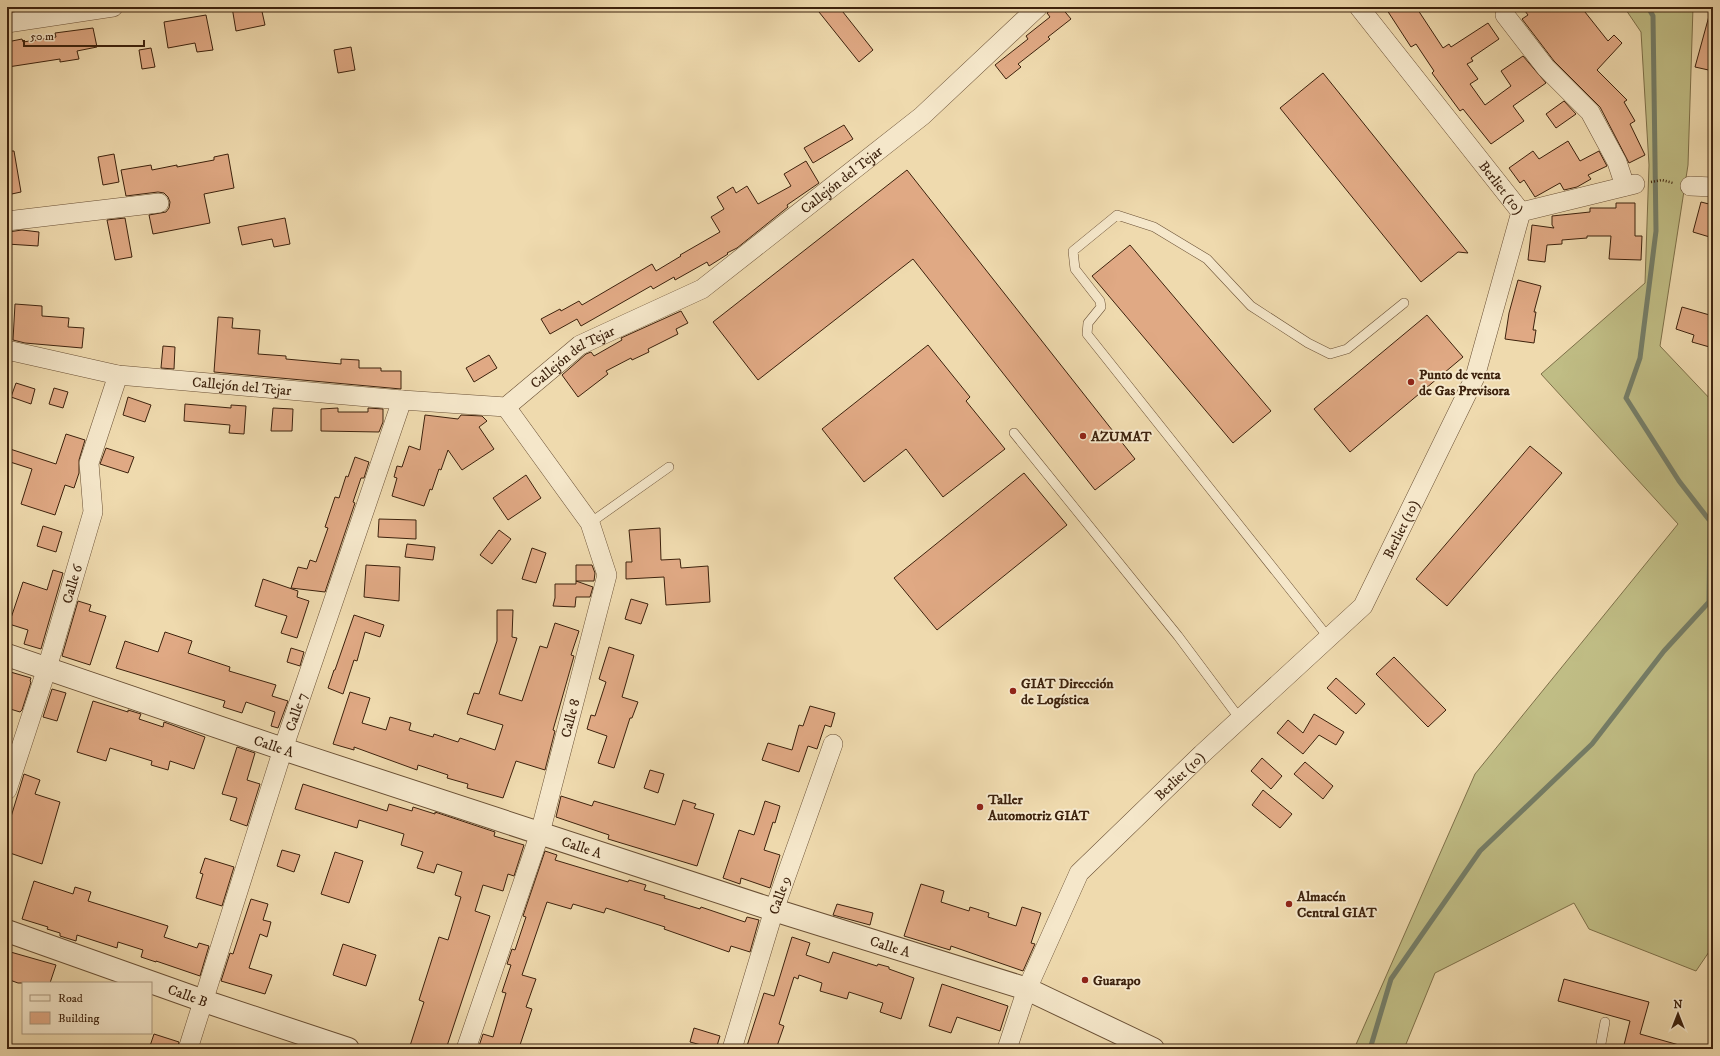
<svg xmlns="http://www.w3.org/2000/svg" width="1720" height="1056" viewBox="0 0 1720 1056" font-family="'IM FELL DW Pica',serif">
<rect width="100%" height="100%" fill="#efdaae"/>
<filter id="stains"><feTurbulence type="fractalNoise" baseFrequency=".005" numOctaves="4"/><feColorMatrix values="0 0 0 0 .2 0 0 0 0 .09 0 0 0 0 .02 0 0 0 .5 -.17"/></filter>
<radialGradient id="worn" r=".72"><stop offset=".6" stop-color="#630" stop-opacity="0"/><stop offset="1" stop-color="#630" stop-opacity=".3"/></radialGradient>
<!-- grass -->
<path fill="#c0bd85" stroke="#7e7049" d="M1624,7H1693L1688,165L1660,346L1713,402V946L1696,971L1589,929L1574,903L1435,973L1404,1049H1354L1475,774L1678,524L1541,374L1645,283L1649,165L1641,32Z"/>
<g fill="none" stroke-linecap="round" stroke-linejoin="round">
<!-- stream -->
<path stroke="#757e68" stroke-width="5" d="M1370,1049L1391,979L1480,851L1592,744L1664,651L1709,602L1710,521L1679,481L1626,398L1640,358L1656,231L1653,16L1648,7"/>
</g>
<!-- building -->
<path fill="#e0a984" stroke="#3d220d" d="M232,7H261L265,25L236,31Z
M815,7H839L873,50L859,62Z
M1055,7H1061L1071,19L1048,37L1050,39L1018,64L1021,67L1006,79L995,65L1028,39L1026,36L1050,17L1047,13Z
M1385,7H1416L1443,48L1449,44L1451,47L1488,23L1499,39L1471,58L1473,61L1467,64L1478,79L1470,84L1485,105L1511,86L1501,71L1523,56L1546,83L1513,106L1524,121L1491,144L1463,109L1460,111L1432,73L1434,71L1416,44L1411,47Z
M1522,7H1581L1608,41L1614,35L1622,43L1597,70L1627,100L1624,102L1635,121L1630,124L1645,155L1629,163L1600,107L1554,61L1522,19L1528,15Z
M206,15L213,50L197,52L195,43L168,48L164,22Z
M1709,16H1713V71L1695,67Z
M93,28L97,47L77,51L79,59L60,62V59L8,67L7,42L22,39L23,42L56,37L55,33Z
M351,47L355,70L338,73L334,50Z
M151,48L155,67L142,69L139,50Z
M1323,73L1468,253L1458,252L1421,282L1280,108Z
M1564,101L1576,114L1556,128L1546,114Z
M844,125L853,139L813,163L804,148Z
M1568,141L1580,161L1599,151L1607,166L1588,175L1591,179L1577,187L1564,190L1560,183L1535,197L1524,180L1520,183L1509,168L1533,151L1539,159Z
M7,151H14L21,192L7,195Z
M114,154L119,182L103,185L98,157Z
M228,154L234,188L204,194L210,223L153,234L149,215L166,212L169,208L170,202L168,197L164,193L158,192L126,196L121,170L151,165L152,170L177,165V167L214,160V157Z
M806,161L819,183L787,205L788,207L737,248L727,253L728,254L709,266L707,262L675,280L674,277L653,289L651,286L581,326L577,319L550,334L541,319L560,309L561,311L579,301L582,305L652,264L656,271L681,256L680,255L720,232L711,217L724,209L717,197L733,187L736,193L747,186L758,204L791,186L784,174Z
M907,170L1135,459L1095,490L913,259L758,380L713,322Z
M1701,202L1713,205V238L1693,232Z
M1616,203H1635V236H1642L1641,260L1609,259L1611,236H1587V238L1562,240V244L1547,245L1545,262L1528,260L1532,225L1554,228L1552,225V216L1590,212V208H1616Z
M125,218L132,257L115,260L107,220Z
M285,218L290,244L274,247L272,239L242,245L238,227Z
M22,230L39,232L38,246L7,244L8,232Z
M1130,245L1271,411L1233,443L1092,276Z
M1518,280L1541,286L1534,312H1536L1533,330H1536L1534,343L1505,339L1509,313Z
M15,304L42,306V316L69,318L68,327L84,328L82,348L25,343L13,340Z
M1682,307L1713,316V348L1692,342L1694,335L1676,329Z
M681,311L688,323L676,329L678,334L648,349L649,352L632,360L631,358L606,371L608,374L578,397L562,375L586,354L591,352L594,356L622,340L621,338Z
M1427,315L1463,357L1350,452L1314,409Z
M218,317L233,318L232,328L260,330L258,354L286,356V359L341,364V359L359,360V368H381V371H401V389L214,372Z
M928,345L970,397L966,401L1005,449L943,497L906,449L864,482L822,429Z
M163,346L175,347L174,369L161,368Z
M489,355L497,368L474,382L466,368Z
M16,383L35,389L31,404L11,397Z
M54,388L68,392L63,408L49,404Z
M128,397L151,405L145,422L123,415Z
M185,404L231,408V405L246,406L244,434L229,433L230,425L184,421Z
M273,408L293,409L292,431H271Z
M338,408V412H368V408L383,409V422L379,432L321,431V409Z
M425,415L458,419L461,415L482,416L487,421L479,427L494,449L462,470L448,450L441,470L439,469L432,490L430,489L424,506L392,496L397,478L394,477L397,466L402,467L409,446L420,450Z
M66,434L85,440L79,460V473L74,488L65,485L55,515L21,504L32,469L7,461V448L56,464Z
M1530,446L1562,473L1447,606L1416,579Z
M106,448L134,457L128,473L100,464Z
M355,457L369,462L364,478H361L353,502L355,503L325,592L291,588L298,567L307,569L310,560L316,562L328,528L325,527L335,497L339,498L346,476L348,477Z
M1024,473L1067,525L937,630L894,578Z
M526,475L541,498L508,520L493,498Z
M379,519L416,520V539L378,537Z
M43,526L62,532L56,552L37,546Z
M660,528L661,560L680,559L681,568L708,566L710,602L666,605L664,577L626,579V562H632L629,530Z
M499,530L511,539L492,564L480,555Z
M407,544L435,547L433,560L405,557Z
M532,548L546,553L536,583L522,579Z
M366,565L400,567L399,601L364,597Z
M576,565H592L595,573L594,581H576L593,587L590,597H576L575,607L553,606L555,598V584H576Z
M53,570L63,573L41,649L24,644L28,630L9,624L23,582L47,590Z
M263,579L298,591L297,597L309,601L297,638L281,633L287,616L255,606Z
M631,599L648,604L641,624L625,619Z
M78,601L91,605L89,611L106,616L90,665L62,656Z
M497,610H513L512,637L517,638L499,694L522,701L540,646L547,648L555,623L579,631L571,655L574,656L553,730L555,731L545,770L516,761L503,798L467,788L468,784L447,778L448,775L418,765L417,770L354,747V750L333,744L350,692L370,698L362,723L386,730L390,717L411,723L409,730L433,737L434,734L458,742L460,738L495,750L503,725L467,714L474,693L479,694L497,641Z
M354,615L384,625L380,637L365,632L357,661L354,660L343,694L328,688L334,670H335Z
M165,632L192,641L188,653L230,667L229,671L276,685L272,696L288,701L278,728L271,726L275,712L246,702L242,713L223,707L225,701L116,668L125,641L158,652Z
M609,647L634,655L622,697L638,702L632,718H630L614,768L598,763L607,736L587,729L591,715L595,716L606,682L599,679Z
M291,648L304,652L300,666L287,662Z
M1394,657L1446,710L1428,727L1376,674Z
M7,671L31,678L30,681L31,682L22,710L20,712L7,708Z
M1336,678L1365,704L1356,714L1327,688Z
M52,689L66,693L57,721L43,717Z
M93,701L128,712V710L141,714L139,719L163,727L164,722L205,737L194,769L170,761L168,770L151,765L152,761L110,748L106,761L77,752Z
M810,706L835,713L831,727L825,725L817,749L808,746L799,772L762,760L768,743L792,750L799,725L803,726Z
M1314,714L1344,732L1336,745L1319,735L1303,754L1277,733L1288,720L1303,733Z
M237,747L255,753L247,780L260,784L247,826L230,820L237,798L222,794Z
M1262,758L1282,776L1271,789L1251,771Z
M1305,762L1333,786L1323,799L1294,774Z
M650,770L664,774L658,793L644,788Z
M24,774L40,780L35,794L60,802L42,864L7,852V830Z
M303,784L387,811L389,804L412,811L413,807L435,814V812L495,832L494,836L524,845L514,876L508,874L503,891L483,885L475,911L490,916L446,1049H409L424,1002L419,1000L439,937L448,940L461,897L455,895L462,872L437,864L434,873L417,868L423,852L401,845L404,834L359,820L357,828L295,809Z
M1263,790L1292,814L1280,828L1252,805Z
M561,796L592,806L594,801L675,825L683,800L696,804L694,808L714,814L697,866L608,839L609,835L556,817Z
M765,801L780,806L775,823L773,822L764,850L780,855L770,888L741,878L740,884L723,878L739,830L754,835Z
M282,850L300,855L294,872L277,866Z
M545,851L557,855L555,860L628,882L629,880L646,885L644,890L665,896L664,898L700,909L701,907L745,922L747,917L759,920L750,952L731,946L729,952L664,929L665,927L606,908L604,913L573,904L571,909L547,902L522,975L536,979L526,1007L532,1009L520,1045L523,1046L522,1049H478L483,1034L493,1037L506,993L502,992L511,965L507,964L512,949L515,950L526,917L523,916Z
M335,852L363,861L349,903L321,894Z
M205,858L234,867L222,906L196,898L203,874L200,873Z
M34,881L73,894L75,887L91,892L88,901L168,926L164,937L197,948L199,943L209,946L200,976L156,961V962L141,957L143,950L118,942L117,948L77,935L76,941L60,936V933L47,929L48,927L22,919Z
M921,884L944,891L941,902L969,911L970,907L989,913L988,917L1016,926L1022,907L1041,913L1031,943L1035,944L1023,971L951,946L950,950L904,936Z
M251,899L268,904L263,920L271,922L267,937L260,934L249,968L272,975L265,994L221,981L230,953L233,954Z
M837,904L873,913L870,925L833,915Z
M792,937L810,943L806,955L829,963L833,952L877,966L878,964L889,967V969L914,978L901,1019L880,1012L883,1003L849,992L847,999L820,991L822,983L799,975L798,979L794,977L779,1024L784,1026L776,1049H746L764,993L774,996Z
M343,944L376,955L366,986L333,975Z
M7,951L56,965L50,983H18L7,979Z
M1564,979L1649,1002L1640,1034L1679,1045L1678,1049H1623L1630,1021L1558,1001Z
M942,984L1008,1006L1000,1031L957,1017L951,1033L929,1026Z
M694,1028L720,1036L716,1049L690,1042Z
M154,1034L179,1042L177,1049H149Z"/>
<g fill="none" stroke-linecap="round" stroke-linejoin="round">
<!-- service casing -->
<g stroke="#6a5035" stroke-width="10">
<path id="service" d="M1014,433L1178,636L1240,719
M590,523L669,467
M1328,637L1087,334L1088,323L1101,307L1100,301L1075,269L1073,251L1117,215L1154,227L1207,259L1251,306L1308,343L1330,354L1347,349L1404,303
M1600,1049L1605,1022"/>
</g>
<!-- minor casing -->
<g stroke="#6a5035" stroke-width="20">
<g id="minor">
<path id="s1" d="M1359,7L1521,212"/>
<path d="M1505,15L1546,68L1590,112L1617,162L1625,186"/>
<path d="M7,23L113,7"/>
<path d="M1690,186L1713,187"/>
<path d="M1521,212L1635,184"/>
<path d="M7,221L159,203"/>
<path id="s2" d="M7,350L118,375L402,400L506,407L580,345L702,289L922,116L1038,7"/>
<path id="s3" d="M7,790L47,668L93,512L89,463L118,375"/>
<path id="s4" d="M188,1049L283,749L402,400"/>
<path id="s5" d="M466,1049L540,833L607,575L590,523L506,407"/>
<path id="s6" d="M732,1049L774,910L833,744"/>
<path id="s7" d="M1007,1049L1027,989L1079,873L1202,754L1363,606L1475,377L1521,212"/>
</g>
</g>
<!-- tertiary casing -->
<g stroke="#6a5035" stroke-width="24">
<g id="tertiary">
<path id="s8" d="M7,655L283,749L774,910L1027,989L1153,1049"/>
<path id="s9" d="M7,931L204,1001L348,1049"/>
</g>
</g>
<!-- path -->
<path stroke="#3d220d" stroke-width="2.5" stroke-dasharray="1 2" stroke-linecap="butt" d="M1651,182L1662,180L1673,183"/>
<!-- service -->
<use href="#service" stroke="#f5e7ca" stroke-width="9"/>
<!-- minor -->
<use href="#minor" stroke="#f5e7ca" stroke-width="19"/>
<!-- tertiary -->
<use href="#tertiary" stroke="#f5e7ca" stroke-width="22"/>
</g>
<!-- markers -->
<g fill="#8f2418" stroke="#f5e7ca" stroke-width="1.5">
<circle cx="1411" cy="382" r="4"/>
<circle cx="1083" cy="436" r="4"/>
<circle cx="1013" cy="691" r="4"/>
<circle cx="980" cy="807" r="4"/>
<circle cx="1289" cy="904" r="4"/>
<circle cx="1085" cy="980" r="4"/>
</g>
<g text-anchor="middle" stroke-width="4" stroke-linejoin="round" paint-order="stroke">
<!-- street labels -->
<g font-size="14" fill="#3d220d" stroke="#f5e7ca">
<text dy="5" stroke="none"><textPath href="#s2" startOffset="911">Callejón del Tejar</textPath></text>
<text dy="5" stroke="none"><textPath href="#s1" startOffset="230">Berliet (10)</textPath></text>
<text dy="5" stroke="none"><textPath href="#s2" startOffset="587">Callejón del Tejar</textPath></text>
<text dy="5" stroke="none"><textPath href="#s2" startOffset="238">Callejón del Tejar</textPath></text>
<text dy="5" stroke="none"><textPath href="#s7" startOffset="666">Berliet (10)</textPath></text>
<text dy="5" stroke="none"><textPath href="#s3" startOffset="216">Calle 6</textPath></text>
<text dy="5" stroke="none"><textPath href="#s4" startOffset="354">Calle 7</textPath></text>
<text dy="5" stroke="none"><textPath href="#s5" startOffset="347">Calle 8</textPath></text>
<text dy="5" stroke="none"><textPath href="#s8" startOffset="282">Calle A</textPath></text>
<text dy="5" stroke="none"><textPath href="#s7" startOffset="330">Berliet (10)</textPath></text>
<text dy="5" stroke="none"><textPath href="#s8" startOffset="606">Calle A</textPath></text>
<text dy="5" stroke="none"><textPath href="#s6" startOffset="161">Calle 9</textPath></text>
<text dy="5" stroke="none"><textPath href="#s8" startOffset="930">Calle A</textPath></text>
<text dy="5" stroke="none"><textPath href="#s9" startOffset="192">Calle B</textPath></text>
</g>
<!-- poi labels -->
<g font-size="14" font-weight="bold" fill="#3d220d" stroke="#f5e7ca" text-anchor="start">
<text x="1419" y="379">Punto de venta<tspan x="1419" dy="16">de Gas Previsora</tspan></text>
<text x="1091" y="441">AZUMAT</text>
<text x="1021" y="688">GIAT Dirección<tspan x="1021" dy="16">de Logística</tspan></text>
<text x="988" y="804">Taller<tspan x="988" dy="16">Automotriz GIAT</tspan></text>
<text x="1297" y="901">Almacén<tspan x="1297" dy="16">Central GIAT</tspan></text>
<text x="1093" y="985">Guarapo</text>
</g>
</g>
<!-- margin -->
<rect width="1720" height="1056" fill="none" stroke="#efdaae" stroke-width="24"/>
<rect x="8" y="8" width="1704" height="1040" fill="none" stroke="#3d220d" stroke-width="2"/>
<rect x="12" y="12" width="1696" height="1032" fill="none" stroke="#3d220d"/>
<!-- legend -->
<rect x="22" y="982" width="130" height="52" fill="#f5e7ca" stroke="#ab987e"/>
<rect x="30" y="995" width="20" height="6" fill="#f5e7ca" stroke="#ab987e"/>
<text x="58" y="1002" font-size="12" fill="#3d220d">Road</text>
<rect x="30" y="1012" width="20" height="12" fill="#e0a984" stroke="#ab987e"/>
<text x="58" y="1022" font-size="12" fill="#3d220d">Building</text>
<!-- north arrow -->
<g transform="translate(1678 1014)" stroke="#f5e7ca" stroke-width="3" paint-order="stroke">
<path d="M0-3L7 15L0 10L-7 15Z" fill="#3d220d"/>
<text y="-6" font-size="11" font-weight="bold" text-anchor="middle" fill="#3d220d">N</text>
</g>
<!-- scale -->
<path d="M24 40v6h120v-6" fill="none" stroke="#3d220d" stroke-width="2"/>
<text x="30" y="40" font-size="12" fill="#3d220d" stroke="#f5e7ca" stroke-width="3" paint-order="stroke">50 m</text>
<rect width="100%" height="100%" filter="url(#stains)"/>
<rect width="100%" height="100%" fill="url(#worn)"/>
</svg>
